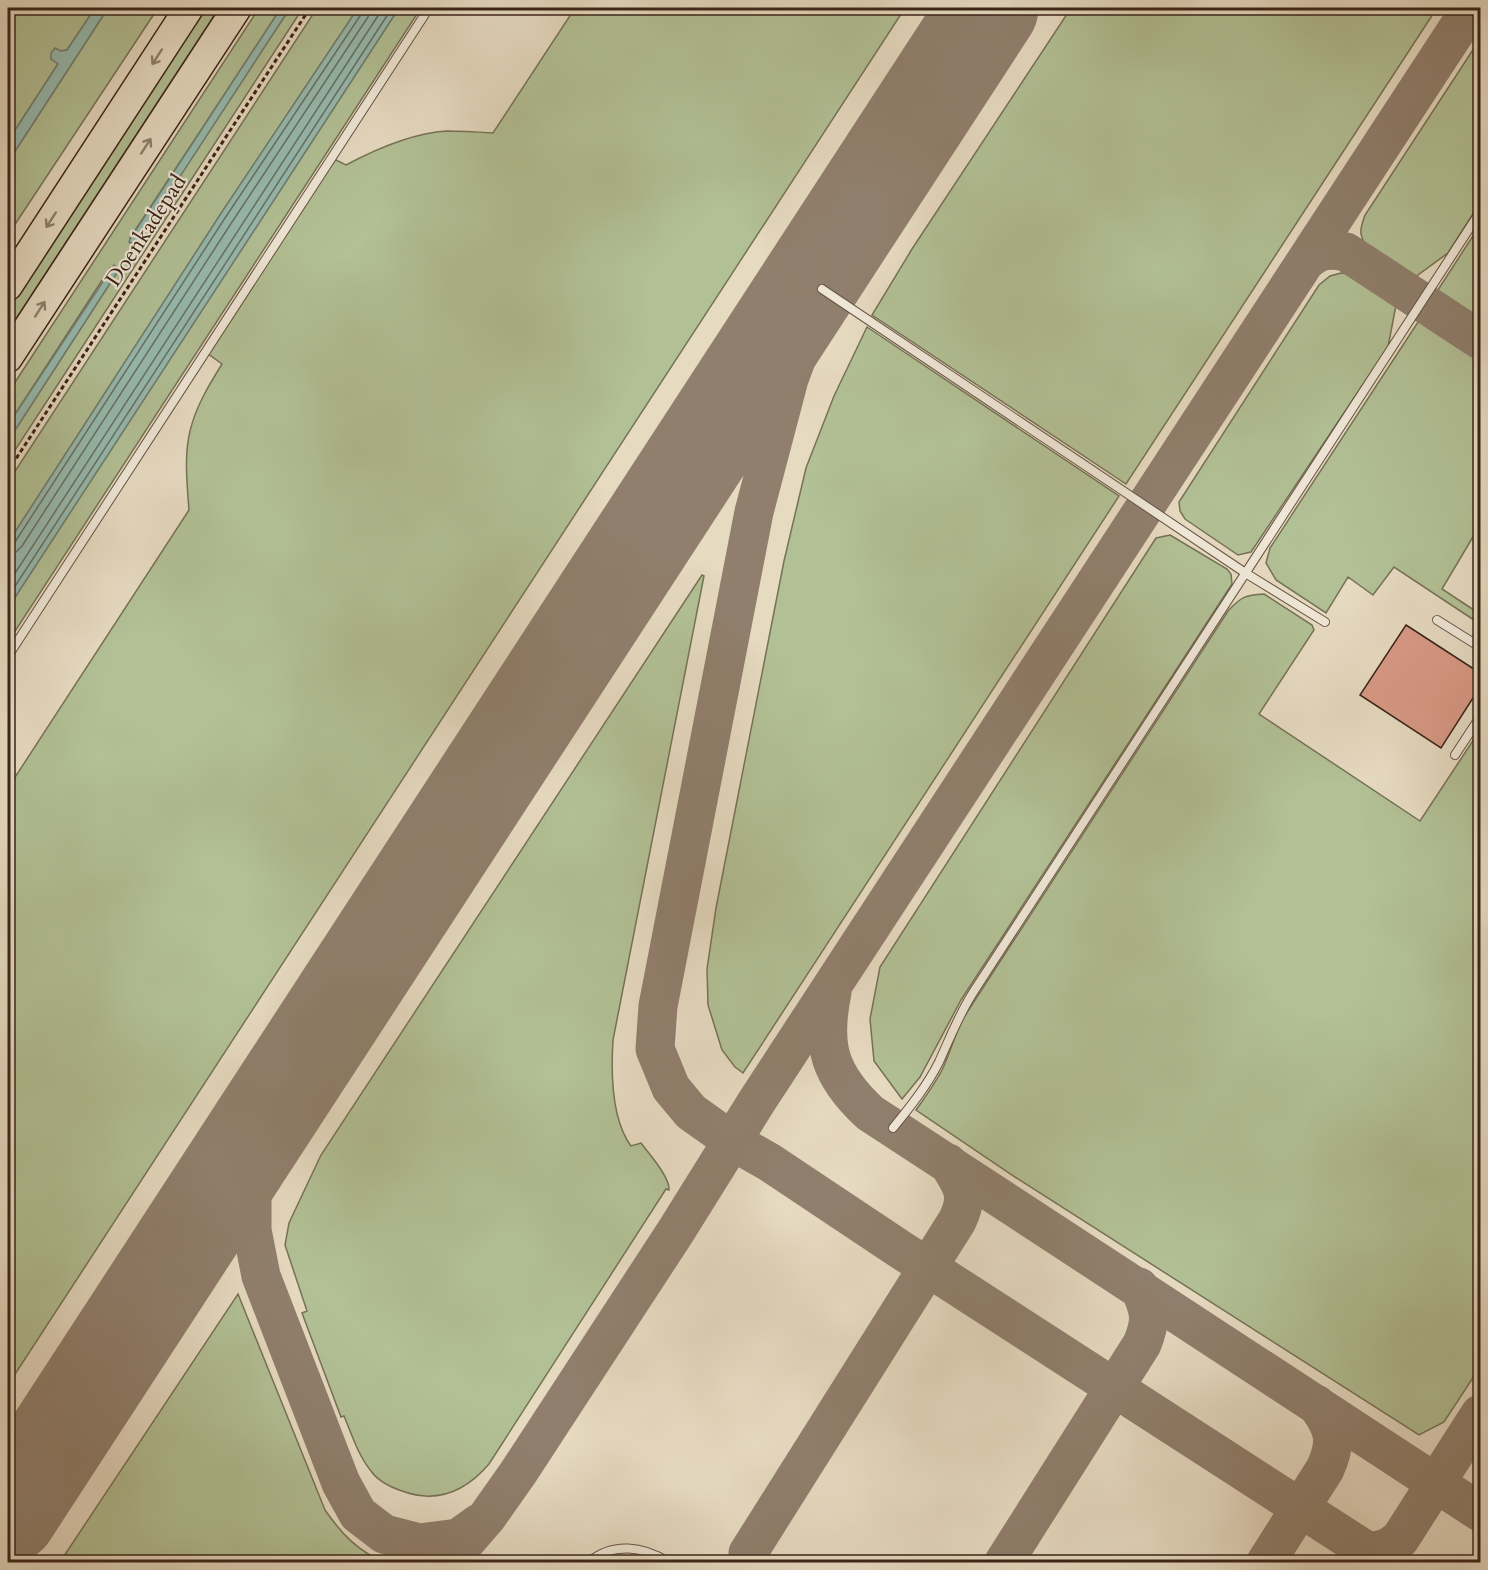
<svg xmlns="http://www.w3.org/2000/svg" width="1488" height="1570" viewBox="0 0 1488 1570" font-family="Cardo,serif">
<rect width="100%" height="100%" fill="#e6dac1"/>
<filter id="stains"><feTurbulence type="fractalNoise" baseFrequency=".00333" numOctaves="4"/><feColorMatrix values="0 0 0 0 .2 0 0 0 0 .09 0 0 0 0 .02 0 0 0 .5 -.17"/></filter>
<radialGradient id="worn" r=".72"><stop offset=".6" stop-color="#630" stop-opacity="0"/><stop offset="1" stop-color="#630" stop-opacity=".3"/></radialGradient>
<!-- green -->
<path fill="#b2c095" stroke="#767257" stroke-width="1.5" d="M8,8H95L67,50L61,51L58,64L8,141Z
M108,8H158L8,235V162Z
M204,8H219L8,331V309Z
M259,8H281L130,238V243H136L290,8H303L8,461V441L116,274L110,268L8,425V393Z
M317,8H358L220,215L8,543V482Z
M399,8H421L8,642V608Z
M575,8H905L8,1385V788L189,510C187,484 184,456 190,431C196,406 209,385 222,364L207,353L334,159L346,165C376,149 412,133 447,131C462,131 478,132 493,133Z
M1071,8H1437L1126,484L872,315L912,249Z
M1480,39V203L1448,253L1411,280C1396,271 1364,253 1361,234C1360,228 1363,221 1365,215Z
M1480,225V307L1475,314L1467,317L1434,296Z
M1341,273L1356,275L1397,300L1388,347L1251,552L1238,555L1185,519L1180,511L1179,502L1319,285L1330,276Z
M1422,316L1480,354V525L1442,589L1480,614V624L1394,567L1373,595L1348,577L1326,613L1276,580L1266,563L1270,548Z
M867,327L1119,496L743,1073L735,1067L722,1050L708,1005L707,969L716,908L784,561L806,468L834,396Z
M1170,535L1227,569L1231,574L1232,584L961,1000L920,1077L902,1099L874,1061L870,1019L880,967L1156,538Z
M702,575L704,576L613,1040C611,1072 611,1119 631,1146L641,1143C649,1154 670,1177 669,1190L666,1189L489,1464C465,1492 437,1504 402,1491C390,1487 378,1481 371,1471C358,1455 352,1435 344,1416L341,1417L302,1313L307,1311L285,1245L289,1223L321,1155Z
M1264,594L1312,625L1314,630L1259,714L1420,821L1480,730V1367L1444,1422L1419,1435L1015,1177L916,1110C925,1097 935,1084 942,1070C950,1053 955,1034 964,1017L1228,611C1241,597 1245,595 1264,594Z
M238,1294L325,1510C341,1533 358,1552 385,1562H60Z"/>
<!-- water -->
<path fill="#96bbb0" stroke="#717f74" stroke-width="1.5" d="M95,8H108L8,162V141L58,64L51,59V53L55,48L61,51L67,50Z
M281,8H290L136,244L129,242L130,239Z
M358,8H399L8,608V543L220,215Z
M114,265L118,268V271L8,441V425Z"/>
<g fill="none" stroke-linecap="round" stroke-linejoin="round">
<!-- shore -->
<path stroke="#687064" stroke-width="1.5" d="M8,546L15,542L225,218L362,13L363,8
M8,553L16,552L22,546L232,222L368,17L370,8
M8,584L383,8
M8,597L392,8"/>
<!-- taxiway -->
<path stroke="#907f6d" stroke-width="39" d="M865,199L836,251L789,379L754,512L658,1006L655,1049L671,1088L691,1112L732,1141L769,1162L898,1248L1384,1562
M1306,261C1321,249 1327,249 1346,252L1480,340
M832,992C821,1046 829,1075 870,1113L1480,1512
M292,1078L265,1133L252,1185V1230L261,1276L341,1483L358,1514L384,1534L419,1543L458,1538L479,1523
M1366,1551C1381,1551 1388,1549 1400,1539L1480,1414
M748,1553L957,1221C970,1195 962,1186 948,1163
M448,1562L487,1517L518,1473L676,1231L757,1101L1471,8
M1004,1562L1142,1344C1152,1320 1150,1311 1139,1287
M1266,1562L1325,1469C1338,1441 1334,1428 1316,1404"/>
<!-- runway -->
<path stroke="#907f6d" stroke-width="99" d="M8,1514L989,8"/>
</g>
<!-- building -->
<path fill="#d89985" stroke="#3a2419" stroke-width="1.5" d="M1406,625L1480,673V687L1441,748L1360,695Z"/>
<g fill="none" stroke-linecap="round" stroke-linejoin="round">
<!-- lane casing -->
<g stroke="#655243" stroke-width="10">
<path id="lane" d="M822,289L1247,574L1325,622
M1437,620L1480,647
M8,656L429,8
M1455,755L1480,717
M893,1128C910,1107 927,1086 939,1062C950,1038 959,1014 974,991L1480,212
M589,1562C613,1542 643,1546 668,1562"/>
</g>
<!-- highway casing -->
<g stroke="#3a2419" stroke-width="31">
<path id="highway" d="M8,286L189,8
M8,358L237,8"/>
</g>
<!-- path -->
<path stroke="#3a2419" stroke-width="3" stroke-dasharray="4.5 3" stroke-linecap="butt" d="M8,471L310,8"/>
<!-- lane -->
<use href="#lane" stroke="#efe7d7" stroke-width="8"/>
<!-- highway -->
<use href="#highway" stroke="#e6dac1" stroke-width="28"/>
</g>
<!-- one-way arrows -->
<defs><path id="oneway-shaft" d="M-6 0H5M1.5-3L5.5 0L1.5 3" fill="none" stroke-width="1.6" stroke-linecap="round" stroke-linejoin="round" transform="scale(1.5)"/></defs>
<g stroke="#907f6d">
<use href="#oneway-shaft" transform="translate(157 57) rotate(123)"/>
<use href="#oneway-shaft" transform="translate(146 146) rotate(-57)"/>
<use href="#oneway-shaft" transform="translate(51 220) rotate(123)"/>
<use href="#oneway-shaft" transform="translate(40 309) rotate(-57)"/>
</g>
<g text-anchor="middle" stroke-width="4.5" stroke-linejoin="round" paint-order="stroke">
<!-- street labels -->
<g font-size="22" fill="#3a2419" stroke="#efe7d7">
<text transform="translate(145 230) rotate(-57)" y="8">Doenkadepad</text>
</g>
</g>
<!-- margin -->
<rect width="1488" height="1570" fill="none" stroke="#e6dac1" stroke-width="30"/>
<rect x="9" y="9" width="1470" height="1552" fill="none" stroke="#3a2419" stroke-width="3"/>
<rect x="15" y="15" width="1458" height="1540" fill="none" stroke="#3a2419" stroke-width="1.5"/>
<rect width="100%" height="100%" filter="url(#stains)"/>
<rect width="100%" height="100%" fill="url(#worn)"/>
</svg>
